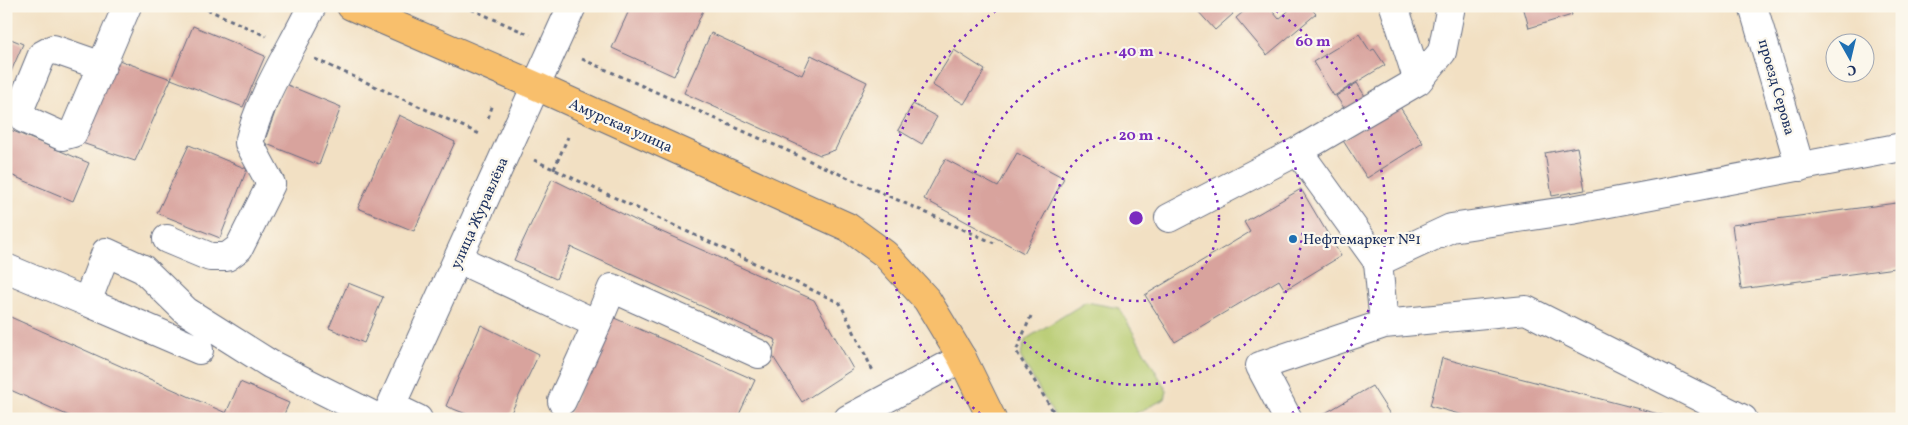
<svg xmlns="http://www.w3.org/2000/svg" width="1908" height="425" viewBox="0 0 1908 425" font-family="Vollkorn,serif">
<rect width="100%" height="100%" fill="#fbf7ec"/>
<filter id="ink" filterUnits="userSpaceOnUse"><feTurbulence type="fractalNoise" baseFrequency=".02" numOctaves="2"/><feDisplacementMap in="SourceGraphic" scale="10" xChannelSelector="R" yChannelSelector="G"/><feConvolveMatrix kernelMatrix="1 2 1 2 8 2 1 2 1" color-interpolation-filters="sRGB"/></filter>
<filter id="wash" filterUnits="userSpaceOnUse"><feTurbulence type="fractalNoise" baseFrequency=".0096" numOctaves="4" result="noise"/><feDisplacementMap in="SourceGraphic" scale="20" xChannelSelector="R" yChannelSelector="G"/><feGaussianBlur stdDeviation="1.12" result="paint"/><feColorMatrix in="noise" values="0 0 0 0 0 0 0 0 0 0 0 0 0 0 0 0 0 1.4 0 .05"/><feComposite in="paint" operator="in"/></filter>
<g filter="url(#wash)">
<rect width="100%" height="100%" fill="#f2e0c3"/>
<!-- green -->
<path fill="#b6ca6e" stroke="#687c66" d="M1086,302L1119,308L1167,391L1165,399L1124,419H1056L1020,356L1026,339Z"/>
<g id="blocks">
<!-- building -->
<path fill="#d8a39d" d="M631,6H705L674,76L612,48Z
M1202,6H1227L1233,14L1215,30L1197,10Z
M1250,6H1268L1279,19L1294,6H1309L1316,14L1267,55L1236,18Z
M1523,6H1569L1572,15L1529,28Z
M193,26L265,56L243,107L171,79Z
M711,33L802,75L811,55L867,82L835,150L820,155L684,93Z
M1359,34L1370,51L1374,49L1385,65L1334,96L1313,62Z
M6,37L23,44L6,83Z
M954,50L985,70L964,104L932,85Z
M116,59L171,79L135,161L79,142Z
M1357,83L1368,101L1348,114L1336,96Z
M285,84L341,107L319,165L264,143Z
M913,104L937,117L922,144L898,130Z
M1398,104L1423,143L1367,178L1342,139Z
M399,115L455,142L414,231L358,208Z
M6,128L89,163L73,201L6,173Z
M189,145L247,169L220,238L157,213Z
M1577,147L1585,190L1552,196L1545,153Z
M1017,153L1064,178L1024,253L924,199L945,159L998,187Z
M552,179L635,220L814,300L853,369L802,402L772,355L776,340L571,247L556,279L514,260Z
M1301,189L1341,256L1285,290L1279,280L1175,342L1145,295L1250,232L1244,222Z
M1896,203L1902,245V267L1741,289L1732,225Z
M348,283L383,297L364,343L329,328Z
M6,315L226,413L240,382L289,403L282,419H76L6,388Z
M612,317L755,380L737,419H566Z
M481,325L539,354L508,419H479L446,406Z
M1442,358L1674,418V419H1477L1430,406Z
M1372,386L1393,419H1315Z"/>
</g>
</g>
<g filter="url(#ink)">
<use href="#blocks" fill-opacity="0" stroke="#666d81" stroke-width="1"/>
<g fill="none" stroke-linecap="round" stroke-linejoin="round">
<!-- minor casing -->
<g stroke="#666d81" stroke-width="30">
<path id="minor" d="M1394,6L1418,81
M1753,6L1800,167
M102,66L53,49L42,55L19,111L24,119L62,136L73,133L127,6
M1298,151L1378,262L1384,324
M1169,218L1298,151L1418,81L1442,52L1451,6
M167,239L210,257H227L239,248L271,184L249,143C260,96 291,50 312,6
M458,259L597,324L612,288L759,354
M1378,262L1451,228L1572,210L1902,147
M6,268L87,302L106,252L143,269L186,311L270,364L380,419
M87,302L199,350
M562,401L597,324
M391,406L418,419
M385,419L572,6
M848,419L962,358
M1288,419L1260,366L1384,324L1526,310L1743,419"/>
</g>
<!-- major casing -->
<g stroke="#666d81" stroke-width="30">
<path id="major" d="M351,6L536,86L848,227L885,254L927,300L962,358L992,419"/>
</g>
<!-- path -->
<path stroke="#666d81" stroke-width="3" stroke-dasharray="4 4" stroke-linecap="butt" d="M200,6L266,36
M464,6L530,35
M315,59L482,135
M582,59L994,243
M488,118L493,104
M534,160L840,303L874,373
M554,169L568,137
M1031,316L1016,351L1058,419"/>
<!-- minor -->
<use href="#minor" stroke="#fff" stroke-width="28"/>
<!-- major -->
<use href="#major" stroke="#f8bf6c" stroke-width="28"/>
</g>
</g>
<!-- distance rings -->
<g fill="none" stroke="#7b2cbf" stroke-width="2.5" stroke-dasharray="2.5 5">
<circle cx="1136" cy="218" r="83"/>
<circle cx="1136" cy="218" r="167"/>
<path d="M986 418A250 250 0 0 1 1002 7M1270 7A250 250 0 0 1 1286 418"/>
</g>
<!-- markers -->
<circle fill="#1f6fb2" stroke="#fbf7ec" stroke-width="2" cx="1293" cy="239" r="5"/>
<g text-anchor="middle" stroke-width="4.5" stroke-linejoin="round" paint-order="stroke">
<!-- street labels -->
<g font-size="15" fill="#1b2f5e" stroke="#fbf7ec">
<text transform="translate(1777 87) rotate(74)" y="5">проезд Серова</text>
<text transform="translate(621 125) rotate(24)" y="5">Амурская улица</text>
<text transform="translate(479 213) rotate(-66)" y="5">улица Журавлёва</text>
</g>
<!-- poi labels -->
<g font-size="15" fill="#1b2f5e" stroke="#fbf7ec" text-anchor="start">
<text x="1303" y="244">Нефтемаркет №1</text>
</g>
</g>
<circle cx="1136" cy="218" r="8" fill="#7b2cbf" stroke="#fbf7ec" stroke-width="2.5"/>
<g font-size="15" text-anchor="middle" font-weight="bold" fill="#7b2cbf" stroke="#fbf7ec" stroke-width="4.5" stroke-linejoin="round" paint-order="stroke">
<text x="1313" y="46">60 m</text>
<text x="1136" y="56">40 m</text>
<text x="1136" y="140">20 m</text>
</g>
<!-- margin -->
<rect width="1908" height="425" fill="none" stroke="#fbf7ec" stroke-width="25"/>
<!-- north arrow -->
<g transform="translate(1850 58) rotate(172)"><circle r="24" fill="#fbf7ec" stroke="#a1a7b3"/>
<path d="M0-4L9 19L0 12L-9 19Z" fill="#1f6fb2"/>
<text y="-8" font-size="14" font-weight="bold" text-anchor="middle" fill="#1b2f5e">С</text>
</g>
</svg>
